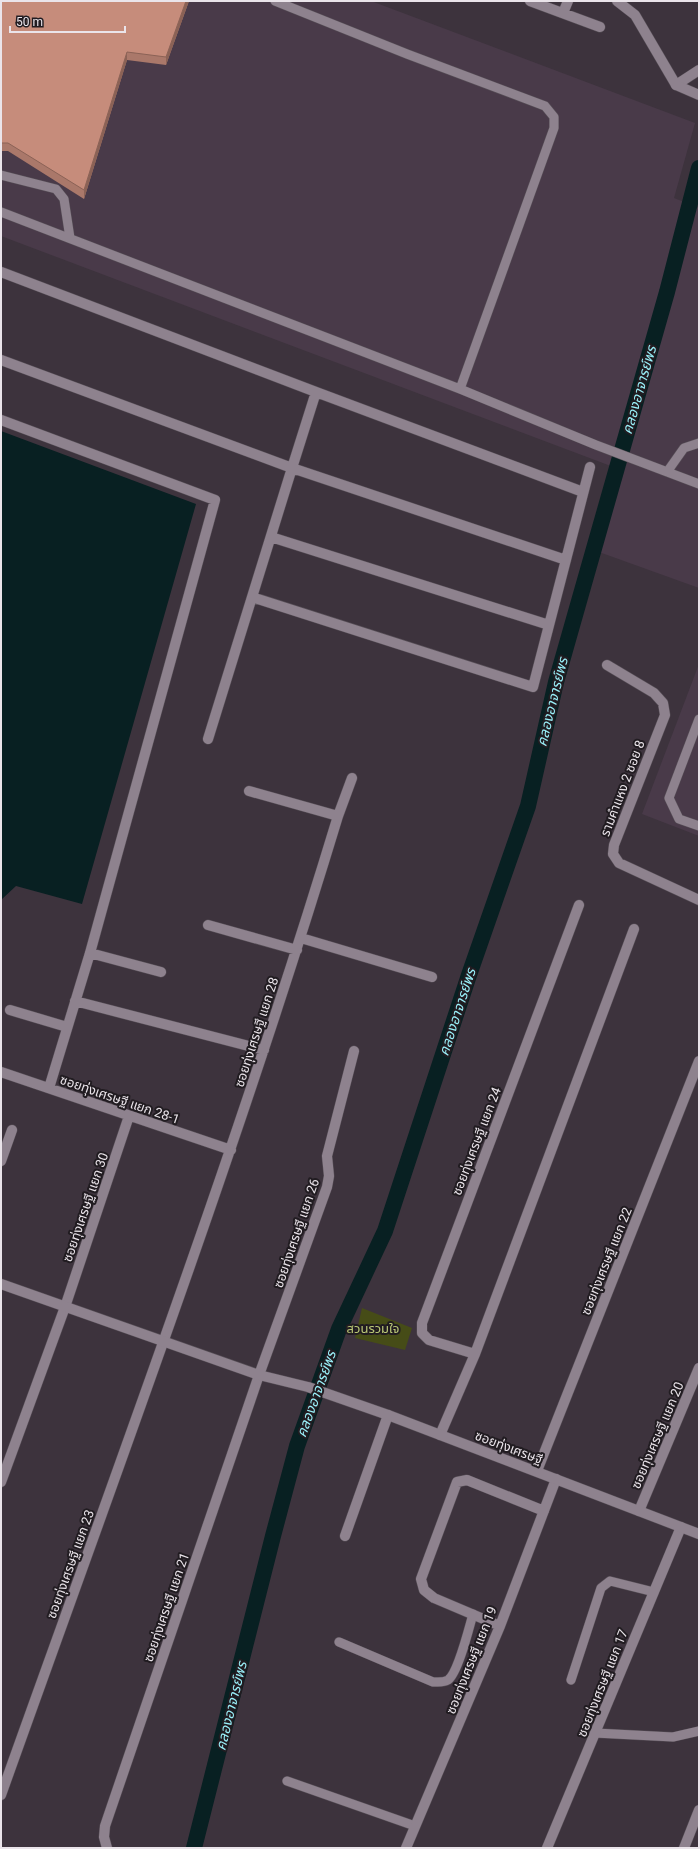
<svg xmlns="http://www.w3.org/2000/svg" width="700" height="1849" viewBox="0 0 700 1849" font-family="Roboto,'Noto Sans Thai',sans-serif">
<rect width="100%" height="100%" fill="#3d333d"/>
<!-- built -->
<path fill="#493a49" d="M1,1H371L695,123L674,198L699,208V588L599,552L624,471L1,236Z
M699,664V836L642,814Z"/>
<!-- green -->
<path fill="#464c17" d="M362,1308L412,1328L405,1350L355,1338Z"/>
<!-- water -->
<path fill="#082022" d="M1,431L196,504L82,904L16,886L1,900Z"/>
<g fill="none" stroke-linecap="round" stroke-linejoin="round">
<!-- canal -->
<path stroke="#082022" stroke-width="16" d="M194,1848L273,1536L297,1446L339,1329L385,1231L469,975L528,806L556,682L667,292L699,168"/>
<!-- lane casing -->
<g stroke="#574f57" stroke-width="10">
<path id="lane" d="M275,1L407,54L545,106L554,117V128L460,389
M1,175L56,189L64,199L70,238
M1,212L460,389L596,445L699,484
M667,472L684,448L699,443
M699,719L669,798L679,819L699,826
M339,1642L433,1682C438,1682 443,1683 448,1680C458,1673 469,1628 473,1614
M571,1680L601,1588L610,1581L654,1592
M595,1733L673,1737L699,1731
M287,1781L415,1826"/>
</g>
<!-- street casing -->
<g stroke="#574f57" stroke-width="11">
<path id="street" d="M530,1L600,27
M563,13L568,1
M676,85L699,70
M1,272L316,392L292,468L1,360
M316,392L583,492
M1,420L215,500L90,953L49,1088
M271,537L549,625
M252,597L533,687L590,467
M607,665L654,693L663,703L665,715L614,845L613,854L619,863L699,900
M208,739L292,468L566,560
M338,816L352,778
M208,925L297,950
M301,938L432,977
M90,953L161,972
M75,1001L264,1050
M10,1010L67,1027
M1,1072L231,1150
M1,1161L12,1130
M475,1354L429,1340L422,1333V1323L579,905
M440,1435L475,1354L634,929
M537,1471L699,1061
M1,1482L65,1307L129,1116
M639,1511L699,1368
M345,1536L388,1415
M500,1626L434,1598L424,1590L421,1579L457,1482L467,1480L544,1511
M1,1795C117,1470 238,1146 338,816L249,791
M107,1848L104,1837L105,1826L259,1375L327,1187L329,1176L327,1156L354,1051
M406,1848L500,1626L556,1479
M547,1848L681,1527
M684,1848L699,1810"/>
</g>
<!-- secondary casing -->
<g stroke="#574f57" stroke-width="11">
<path id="secondary" d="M617,1L635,15L676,85L699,95
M1,1284L259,1375L308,1387L388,1415L699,1534"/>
</g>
<!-- lane -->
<use href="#lane" stroke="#8e828e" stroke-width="9"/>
<!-- street -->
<use href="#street" stroke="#8e828e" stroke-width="10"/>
<!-- secondary -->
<use href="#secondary" stroke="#8e828e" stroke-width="10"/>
</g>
<!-- wall -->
<path fill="#aa786a" d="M1,1H189L166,65L127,60L84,199L8,151H1Z"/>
<!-- shaded-wall -->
<path fill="#8b6256" d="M186,1H189L166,65V57Z
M127,52V60L84,199V190Z"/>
<!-- building -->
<path fill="#c68c7b" stroke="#8b6256" d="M1,1H186L166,57L127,52L84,190L8,143H1Z"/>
<g text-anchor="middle" stroke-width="4" stroke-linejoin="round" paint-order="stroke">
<!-- street labels -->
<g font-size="13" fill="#eae4ea" stroke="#211c21">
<text transform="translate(622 788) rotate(-69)" y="5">รามคำแหง 2 ซอย 8</text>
<text transform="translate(256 1032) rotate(-72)" y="5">ซอยทุ่งเศรษฐี แยก 28</text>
<text transform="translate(120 1099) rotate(19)" y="5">ซอยทุ่งเศรษฐี แยก 28-1</text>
<text transform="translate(476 1141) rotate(-69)" y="5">ซอยทุ่งเศรษฐี แยก 24</text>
<text transform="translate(85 1207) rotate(-71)" y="5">ซอยทุ่งเศรษฐี แยก 30</text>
<text transform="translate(296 1233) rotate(-71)" y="5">ซอยทุ่งเศรษฐี แยก 26</text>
<text transform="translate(606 1261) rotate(-68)" y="5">ซอยทุ่งเศรษฐี แยก 22</text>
<text transform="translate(657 1435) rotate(-67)" y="5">ซอยทุ่งเศรษฐี แยก 20</text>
<text transform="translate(509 1447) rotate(21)" y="5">ซอยทุ่งเศรษฐี</text>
<text transform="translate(70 1564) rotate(-70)" y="5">ซอยทุ่งเศรษฐี แยก 23</text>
<text transform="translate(166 1607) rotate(-71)" y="5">ซอยทุ่งเศรษฐี แยก 21</text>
<text transform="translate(471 1660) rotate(-68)" y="5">ซอยทุ่งเศรษฐี แยก 19</text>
<text transform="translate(602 1683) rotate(-68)" y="5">ซอยทุ่งเศรษฐี แยก 17</text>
</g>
<!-- park labels -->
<g font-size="13" fill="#bbc877" stroke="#211c21">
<text x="373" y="1333">สวนรวมใจ</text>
</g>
<!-- water labels -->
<g font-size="14" font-style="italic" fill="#9af1fa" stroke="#211c21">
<text transform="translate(639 390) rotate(-74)" y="5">คลองอาจารย์พร</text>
<text transform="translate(552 702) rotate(-76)" y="5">คลองอาจารย์พร</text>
<text transform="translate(457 1012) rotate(-72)" y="5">คลองอาจารย์พร</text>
<text transform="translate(316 1394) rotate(-70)" y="5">คลองอาจารย์พร</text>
<text transform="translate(231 1706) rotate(-76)" y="5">คลองอาจารย์พร</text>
</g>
</g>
<!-- border -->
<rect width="700" height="1849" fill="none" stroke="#eae4ea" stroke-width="4"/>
<!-- scale -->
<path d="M10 26v6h115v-6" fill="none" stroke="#eae4ea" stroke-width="2"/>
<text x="16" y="26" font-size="12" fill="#eae4ea" stroke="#211c21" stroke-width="3" paint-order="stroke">50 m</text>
</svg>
